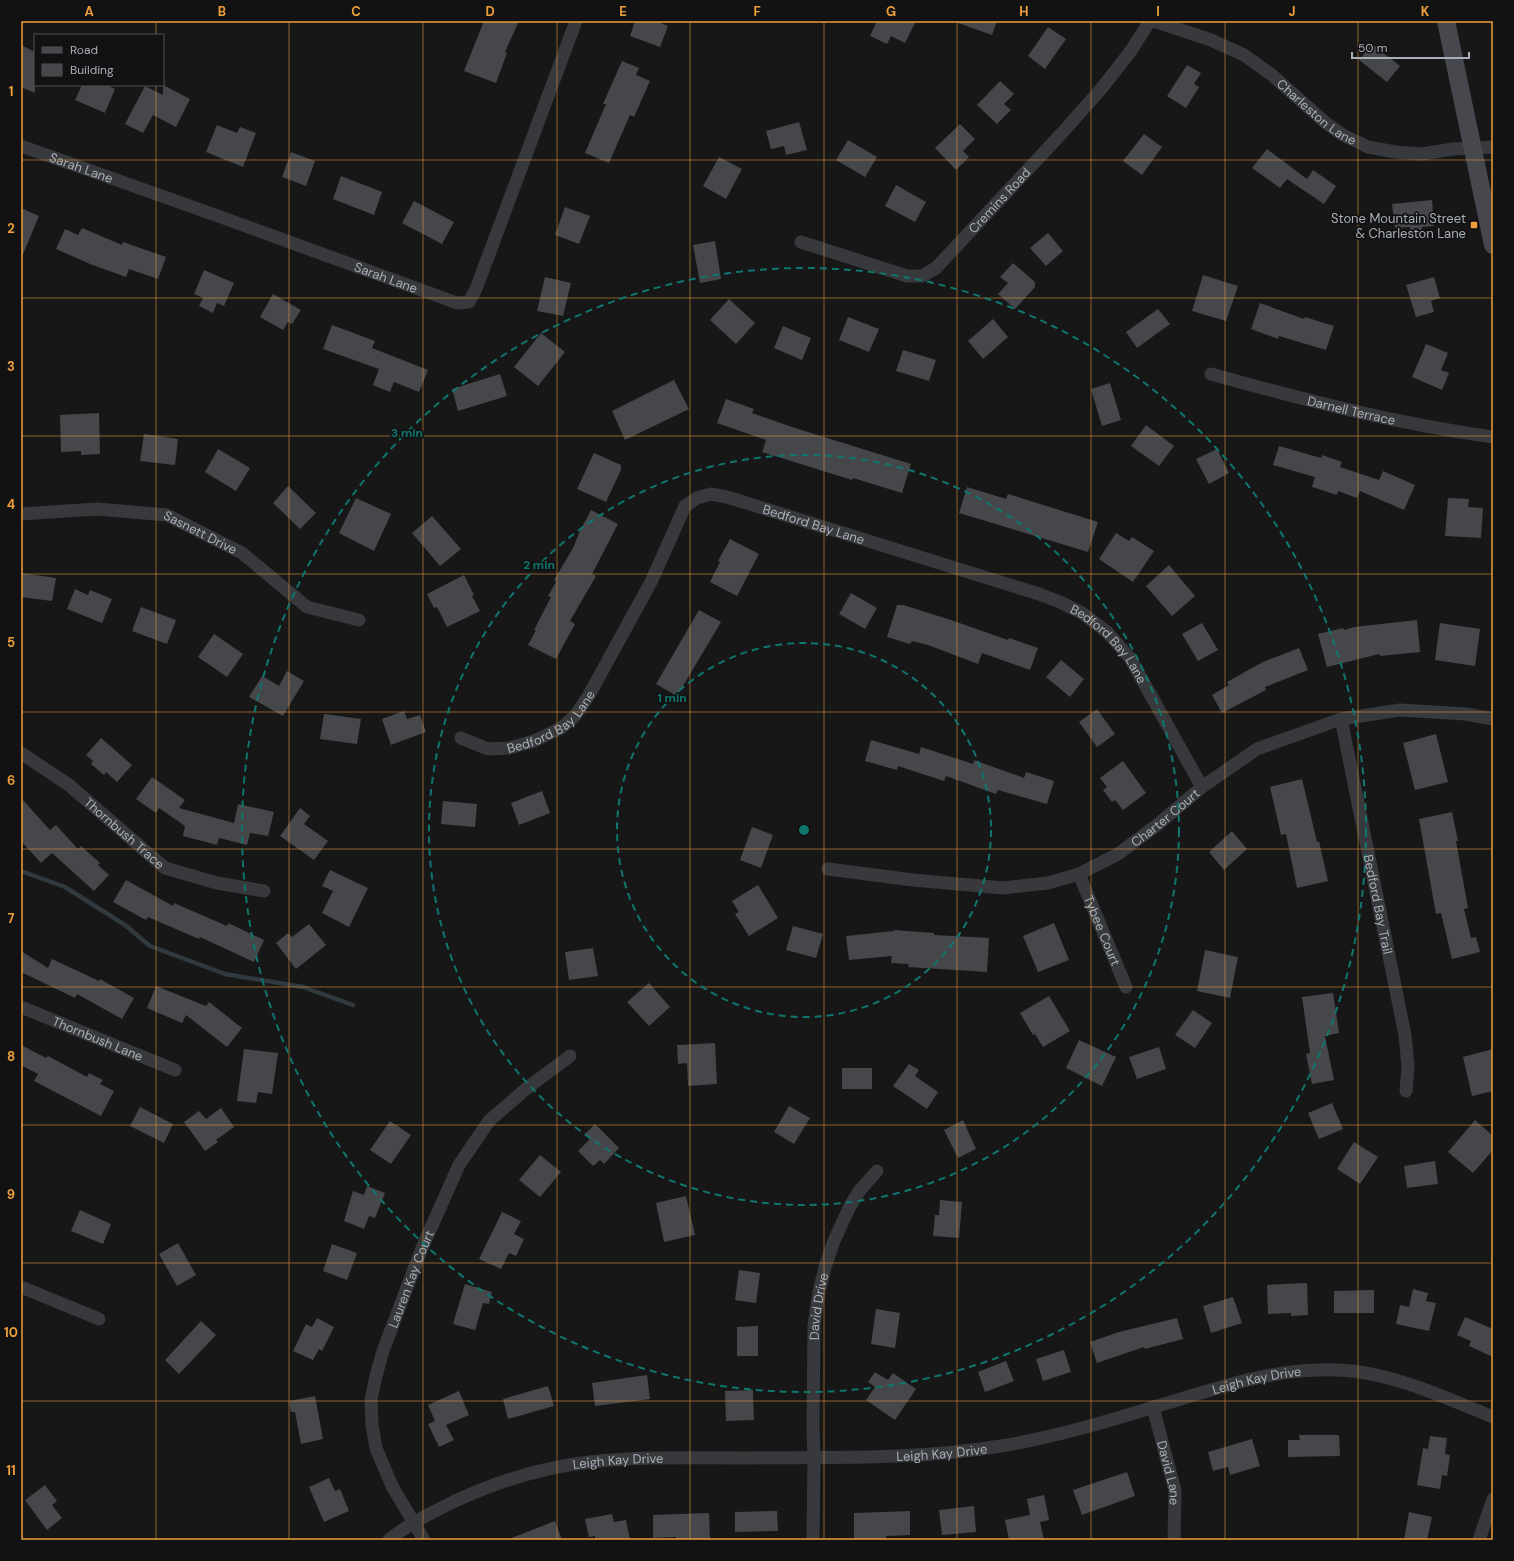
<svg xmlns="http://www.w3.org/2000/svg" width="1514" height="1561" viewBox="0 0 1514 1561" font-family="'DM Sans',sans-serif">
<rect width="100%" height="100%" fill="#171718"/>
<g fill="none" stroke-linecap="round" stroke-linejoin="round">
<!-- stream -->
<path stroke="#2f393e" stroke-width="4.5" d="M21,871L65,887L125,925L150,946L225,974L303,987L353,1005"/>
</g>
<!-- building -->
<path fill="#46474b" d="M484,21H519L505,52L507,53L496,83L464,71Z
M635,21H656L668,26L660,47L630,36Z
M877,21H916L905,43L891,36L887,44L870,36Z
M958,21H997L992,35L958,23Z
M1048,27L1066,39L1045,69L1028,56Z
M1372,44L1400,66L1387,82L1359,60Z
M21,45L35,52V93L21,87Z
M622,61L639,68L636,75L650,81L634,117L630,115L609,163L585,153L606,104H603Z
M1187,65L1201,73L1194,84L1199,87L1186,108L1167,96Z
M1000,81L1014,94L1004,104L1011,110L997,124L977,105Z
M82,85H106L115,89L105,113L75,100Z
M163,85L190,99L176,127L153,115L143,133L125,124L145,86L163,95Z
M799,122L807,150L786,155L784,146L771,149L766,131Z
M960,124L975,139L963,151L969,157L956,170L935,148Z
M217,125L237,133L240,127L256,133L243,167L206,152Z
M1144,134L1162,147L1142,175L1123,161Z
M848,140L877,157L865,177L836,160Z
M1267,149L1307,179L1313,170L1336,186L1324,204L1287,179L1280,188L1252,168Z
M291,152L315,161L306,186L282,177Z
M719,157L742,169L726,199L703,186Z
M341,176L382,192L374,215L333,199Z
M896,185L926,202L915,222L885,206Z
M1432,200L1434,226L1422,227V233L1410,234V227L1395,228L1392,204Z
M414,201L454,222L442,244L402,223Z
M565,207L590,216L579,244L555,235Z
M21,208L39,216L21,259Z
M82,228L122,245L123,242L166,257L158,279L129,269L126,277L90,264L56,249L65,229L78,235Z
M1048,233L1063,251L1046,266L1030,248Z
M715,241L721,279L700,283L693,245Z
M1013,263L1035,282V287L1015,309L998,294L1008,283L1000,277Z
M204,270L234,283L224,306L217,303L213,313L199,306L203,298L194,294Z
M1203,275L1238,286L1226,321L1192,311Z
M545,277L571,283L563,316L537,311Z
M1434,277L1440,298L1431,301L1434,312L1416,317L1406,285Z
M273,294L301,310L292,324L288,322L283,330L260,317Z
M729,299L755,323L736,344L710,320Z
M1260,303L1304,319L1305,317L1334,326L1326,350L1279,336L1278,339L1251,329Z
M1158,309L1170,324L1137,348L1126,332Z
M848,317L879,329L869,352L839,340Z
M993,319L1008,337L983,359L968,341Z
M332,325L375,341L372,348L428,370L419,392L394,382L390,392L373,385L379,369L323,349Z
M783,326L811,338L802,360L774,348Z
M541,333L565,352L538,386L514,367Z
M1426,344L1448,353L1441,370L1449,373L1442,390L1412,377Z
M903,350L936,360L929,381L896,371Z
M500,374L507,396L458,411L452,389Z
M674,380L689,409L625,440L612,411Z
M1110,383L1121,420L1102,426L1091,389Z
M726,399L754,409L752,413L795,428L911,464L902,493L853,478L852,480L762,452L766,440L717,423Z
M99,413L100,454L81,455V451L61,452L60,415Z
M1146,425L1174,446L1159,466L1131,446Z
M144,434L178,439L175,465L140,461Z
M1279,446L1321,458L1322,455L1342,462L1340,467L1379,480L1383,471L1415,485L1404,510L1360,491L1357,498L1338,491L1337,495L1312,487L1315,477L1273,465Z
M218,449L250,468L236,491L205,472Z
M1217,449L1229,473L1209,484L1196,459Z
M594,453L621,465V470L606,502L577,489Z
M288,486L316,513L300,529L273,503Z
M967,487L1006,499L1008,494L1098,522L1088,552L959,513Z
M356,498L391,514L374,551L339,533Z
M1448,498L1469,499L1468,507L1483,508L1481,538L1445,536Z
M591,510L618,524L592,574L596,576L570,621L575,624L556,659L528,645L536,630H534L551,597L548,596L556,582L554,580L573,548L579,533Z
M432,516L461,549L440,566L412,533Z
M1116,533L1129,541L1132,537L1154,551L1133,582L1099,559Z
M730,539L759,554L737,596L710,582L720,562L718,561Z
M1169,565L1195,596L1172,616L1146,586Z
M21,573L56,578L52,601L21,597Z
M464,575L474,595L472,596L480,611L447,627L437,607L434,608L427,594Z
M75,589L88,595L90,590L112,599L102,623L67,609Z
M851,593L877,608L865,629L839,614Z
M897,605H903L951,620L1008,640L1009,638L1038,648L1030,670L982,653L978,664L928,645L912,641L910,644L887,637Z
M141,607L176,620L167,644L132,631Z
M699,610L721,622L677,696L656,684Z
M1417,620L1420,652L1380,656L1379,654L1327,667L1318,634L1343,628L1344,630L1354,627Z
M1202,623L1218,650L1198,661L1182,634Z
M1440,623L1480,629L1475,666L1435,660Z
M214,634L243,654L227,677L198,657Z
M1299,648L1308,670L1265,687L1266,690L1222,713L1212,695L1229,685L1227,682L1263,662Z
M1061,660L1084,679L1070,697L1046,677Z
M287,671L304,681L283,716L249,697L262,676L279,686Z
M1097,709L1115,734L1097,747L1079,722Z
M404,711L407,719L420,715L426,732L391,745L382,719Z
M324,714L361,719L357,744L320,739Z
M1436,734L1448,782L1415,790L1403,743Z
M101,738L132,765L117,782L106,772L104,775L91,764L93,761L86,755Z
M871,740L919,754L921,747L973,764L974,760L1024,778L1026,772L1054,781L1047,804L998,790L996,794L946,776L944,781L898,766L897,770L865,761Z
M1123,761L1146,793L1123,810L1115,800L1112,802L1103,790L1107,787L1100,778Z
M152,777L185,800L179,808L234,823L238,804L274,812L268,836L250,833L247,845L219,838L217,845L183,836L185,826L159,808L156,813L136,799Z
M1302,779L1317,842L1319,841L1328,881L1297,888L1286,834L1281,835L1270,787Z
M542,791L550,813L519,825L511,803Z
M21,798L50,830L56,825L78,849L81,846L100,863L98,865L109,875L94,891L52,853L41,863L21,841Z
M443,801L477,804L475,827L441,824Z
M300,808L310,816L304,824L328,841L314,860L280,836Z
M1452,812L1458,841H1456L1468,908L1464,909L1471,938L1476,937L1480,952L1452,959L1441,913L1436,914L1419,819Z
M752,827L773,835L761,868L740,860Z
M1232,831L1247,849L1224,870L1209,852Z
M330,870L368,888L349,927L322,913L333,891L322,886Z
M126,880L173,906L174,903L227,926L228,923L264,940L254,962L200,937L199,939L148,917L146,920L113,902Z
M758,885L778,918L749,936L735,914L739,912L732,901Z
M1054,923L1069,960L1038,972L1023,936Z
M309,924L326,945L296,969L276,943L288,933L292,937Z
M793,926L823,934L816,958L786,950Z
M894,930L934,933V935L989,938L987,972L908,967L909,964L891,963L892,956L849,960L846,936L894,931Z
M593,948L598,976L569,980L565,952Z
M1205,950L1238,957L1230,998L1197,991Z
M21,951L48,968L52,959L99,981L100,979L134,998L122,1019L77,994L75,998L21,972Z
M649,983L670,1007L649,1026L627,1002Z
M156,986L206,1006L209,1002L242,1028L227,1047L186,1015L182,1023L147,1008Z
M1333,993L1339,1033L1325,1036L1334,1080L1312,1084L1306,1054L1310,1053L1302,997Z
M1049,996L1070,1031L1043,1047L1035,1034L1033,1035L1020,1013Z
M1193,1010L1212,1023L1195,1048L1175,1035Z
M1079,1040L1116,1057L1102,1086L1066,1068Z
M715,1043L717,1084L688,1086L687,1063L678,1064L677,1045Z
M21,1045L46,1058L48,1056L87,1077L89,1073L103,1080L100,1084L114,1091L101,1116L34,1081L38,1074L21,1065Z
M1159,1047L1166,1069L1137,1079L1129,1057Z
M244,1049L278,1053L272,1094L258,1092L256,1103L237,1101Z
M1493,1049V1091L1472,1096L1463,1057Z
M909,1064L919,1070L915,1076L938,1092L927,1109L893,1086Z
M842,1068H872V1089H842Z
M1332,1103L1343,1129L1319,1139L1308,1113Z
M789,1106L810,1118L794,1144L774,1132Z
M140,1107L173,1124L164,1143L130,1126Z
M221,1108L234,1127L216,1140L218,1142L205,1151L184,1122L199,1111L206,1119Z
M963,1120L976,1149L958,1158L944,1130Z
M1475,1120L1493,1136V1150L1473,1173L1448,1152Z
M390,1121L411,1135L391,1164L370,1150Z
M595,1124L619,1148L604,1164L600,1160L593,1166L578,1151L590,1139L585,1134Z
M1354,1142L1378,1157L1360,1184L1337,1169Z
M540,1155L561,1172L540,1197L519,1180Z
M1435,1161L1438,1184L1407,1188L1404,1166Z
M367,1186L385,1193L375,1218L369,1216L364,1229L344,1221L353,1191L364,1195Z
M686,1196L695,1235L664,1242L656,1203Z
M940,1200L962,1202L959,1238L933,1236L935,1215H939Z
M80,1210L111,1224L103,1244L71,1231Z
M502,1212L521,1221L514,1234L524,1239L516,1256L509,1253L501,1269L479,1259Z
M178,1243L196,1275L177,1286L159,1254Z
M332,1244L357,1253L347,1280L323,1271Z
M739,1270L760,1273L756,1303L735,1300Z
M1307,1283L1308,1315L1291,1316V1313L1268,1314L1267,1285Z
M465,1284L492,1292L489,1304L483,1303L475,1330L453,1324Z
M1413,1289L1428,1293L1426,1301L1436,1303L1429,1331L1396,1324L1400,1305L1409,1307Z
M1374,1290V1313H1334V1291Z
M1233,1297L1242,1323L1211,1333L1203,1306Z
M876,1309L900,1313L895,1348L871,1344Z
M1465,1317L1493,1329V1357L1469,1346L1471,1341L1457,1335Z
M317,1318L334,1327L322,1351L319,1349L313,1360L293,1351L306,1324L312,1327Z
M1177,1318L1183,1339L1145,1349L1144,1347L1097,1363L1090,1342L1119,1332Z
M201,1321L216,1335L179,1374L165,1360Z
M758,1326V1356H737V1327Z
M1064,1350L1071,1372L1043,1381L1036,1359Z
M1006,1361L1014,1381L985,1392L978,1372Z
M875,1372L888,1380L893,1373L916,1389L895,1420L866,1400L875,1387L868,1382Z
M647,1375L650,1399L595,1406L592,1383Z
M548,1386L554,1406L508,1419L503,1399Z
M753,1390L754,1420L726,1421L725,1391Z
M459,1391L469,1415L446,1425L454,1440L439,1447L428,1424L435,1421L428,1405Z
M315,1396L323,1439L301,1444L295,1412H291L289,1401Z
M1299,1435H1339L1340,1456L1288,1457V1440H1300Z
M1430,1436L1447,1438L1445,1454L1450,1455L1447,1476L1442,1475L1440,1489L1417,1485L1423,1448L1428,1449Z
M1252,1439L1260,1466L1230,1475L1228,1467L1213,1471L1208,1452Z
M1127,1472L1135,1496L1082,1515L1073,1490Z
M329,1478L335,1491L340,1489L349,1511L324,1522L309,1487Z
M45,1485L57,1501L52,1505L62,1518L47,1530L25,1500Z
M1044,1495L1049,1520L1040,1522L1044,1540H1009L1005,1520L1030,1515L1027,1499Z
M974,1506L976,1532L942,1535L939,1510Z
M777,1511L778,1531L735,1532V1512Z
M910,1511V1535L886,1536V1540H854V1513Z
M1409,1512L1432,1517L1427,1540H1404Z
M709,1513L710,1540H676V1537L653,1538V1515Z
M612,1514L614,1522L626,1520L630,1540H595V1536L589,1537L585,1519Z
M555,1521L562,1540H509V1539Z"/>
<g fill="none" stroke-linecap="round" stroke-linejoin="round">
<!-- minor -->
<g stroke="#38393d" stroke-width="13">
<path id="s1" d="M1154,21L1211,40L1244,55L1272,75L1326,123L1343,135L1368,147L1395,152L1422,154L1453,149L1493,147"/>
<path id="s2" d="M21,146L218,216L457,303L469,302L476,289L576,21"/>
<path id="s3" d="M801,242L907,276H922L936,268L1062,133L1101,89L1130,52L1150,21"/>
<path id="s4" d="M1211,374C1304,400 1398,424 1493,437"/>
<path id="s5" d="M21,514L97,509L167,515L242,553L307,607L359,620"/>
<path id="s6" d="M1341,719L1405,1035L1408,1066L1406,1091"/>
<path id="s7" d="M461,738L488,749L509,748L534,741L561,728L575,716L589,695L651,582L685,506L697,498L711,494L727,497L1039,594L1060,602L1082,613L1107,632L1130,658L1202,787"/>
<path id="s8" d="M21,753L69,785L165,868L217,883L264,891"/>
<path id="s9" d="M828,869L913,880L1003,888L1048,883L1079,874L1118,854L1157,825L1202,787L1257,749L1341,719L1400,710L1466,714L1493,719"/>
<path id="s10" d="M1079,874L1126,987"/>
<path id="s11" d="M21,1007L175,1070"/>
<path d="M21,1287L99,1319"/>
<path id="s12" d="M1153,1407L1175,1491L1174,1540"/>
<path id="s13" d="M389,1540C408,1524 431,1513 453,1502C496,1482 543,1467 590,1462C641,1456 693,1458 744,1458C830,1457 916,1460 1001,1446C1063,1436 1124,1416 1184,1398C1228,1385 1272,1371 1318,1370C1338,1369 1360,1371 1380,1376C1419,1385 1456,1402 1493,1417"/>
<path id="s14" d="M424,1540L392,1486L376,1448L372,1425L371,1400L376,1376L383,1351L422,1248L459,1165L489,1121L527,1088L570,1056"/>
<path id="s15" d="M813,1540L814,1457L813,1428L814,1325L819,1292L825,1267L834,1241L850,1206L860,1190L877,1171"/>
<path d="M1479,1540L1493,1499"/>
</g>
<!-- secondary -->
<path stroke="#46484d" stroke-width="18" d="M1446,21L1493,245"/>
</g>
<!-- grid -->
<path fill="none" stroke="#ed9e3a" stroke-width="1" stroke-opacity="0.55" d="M156,21V35M289,21V1540M423,21V1540M557,21V1540M690,21V1540M824,21V1540M957,21V1540M1091,21V1540M1225,21V1540M1358,21V1540M156,85V1540M21,160H1493M21,298H1493M21,436H1493M21,574H1493M21,712H1493M21,849H1493M21,987H1493M21,1125H1493M21,1263H1493M21,1401H1493"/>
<!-- distance rings -->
<g fill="none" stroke="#0f766e" stroke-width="2" stroke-dasharray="7 5">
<circle cx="804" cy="830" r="187"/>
<circle cx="804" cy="830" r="375"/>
<circle cx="804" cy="830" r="562"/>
</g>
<!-- markers -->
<rect fill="#ed9e3a" stroke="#121213" stroke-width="1.5" x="1470" y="221" width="8" height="8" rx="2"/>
<g text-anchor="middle" stroke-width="3.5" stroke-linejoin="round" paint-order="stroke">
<!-- street labels -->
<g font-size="13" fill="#a9afb8" stroke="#121213">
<text dy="5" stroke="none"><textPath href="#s1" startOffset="189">Charleston Lane</textPath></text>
<text dy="5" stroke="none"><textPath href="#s2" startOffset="64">Sarah Lane</textPath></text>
<text dy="5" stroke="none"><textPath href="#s3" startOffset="235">Cremins Road</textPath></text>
<text dy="5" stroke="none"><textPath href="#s2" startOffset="388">Sarah Lane</textPath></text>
<text dy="5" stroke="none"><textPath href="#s4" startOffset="145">Darnell Terrace</textPath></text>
<text dy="5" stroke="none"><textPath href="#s7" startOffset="498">Bedford Bay Lane</textPath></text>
<text dy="5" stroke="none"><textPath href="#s5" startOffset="184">Sasnett Drive</textPath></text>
<text dy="5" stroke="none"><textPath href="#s7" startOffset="822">Bedford Bay Lane</textPath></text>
<text dy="5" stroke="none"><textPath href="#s7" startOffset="101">Bedford Bay Lane</textPath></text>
<text dy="5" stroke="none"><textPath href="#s9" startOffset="357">Charter Court</textPath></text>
<text dy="5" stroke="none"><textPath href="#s8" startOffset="131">Thornbush Trace</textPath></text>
<text dy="5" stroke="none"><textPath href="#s6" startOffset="189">Bedford Bay Trail</textPath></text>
<text dy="5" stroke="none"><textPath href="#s10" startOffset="61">Tybee Court</textPath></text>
<text dy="5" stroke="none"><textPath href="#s11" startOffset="83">Thornbush Lane</textPath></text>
<text dy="5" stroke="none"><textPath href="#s14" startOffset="280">Lauren Kay Court</textPath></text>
<text dy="5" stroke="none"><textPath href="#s15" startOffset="234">David Drive</textPath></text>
<text dy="5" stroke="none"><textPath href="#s13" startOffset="894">Leigh Kay Drive</textPath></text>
<text dy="5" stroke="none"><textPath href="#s13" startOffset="570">Leigh Kay Drive</textPath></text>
<text dy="5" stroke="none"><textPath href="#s13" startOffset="246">Leigh Kay Drive</textPath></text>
<text dy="5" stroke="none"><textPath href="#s12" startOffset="68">David Lane</textPath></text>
</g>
<!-- poi labels -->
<g font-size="13" fill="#a9afb8" stroke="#121213" text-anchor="end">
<text x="1466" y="223">Stone Mountain Street<tspan x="1466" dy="15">&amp; Charleston Lane</tspan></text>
</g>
</g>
<circle cx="804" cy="830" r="6" fill="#0f766e" stroke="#121213" stroke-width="2"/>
<g font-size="12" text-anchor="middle" font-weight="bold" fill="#0f766e" stroke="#121213" stroke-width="3.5" stroke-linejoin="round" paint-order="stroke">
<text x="407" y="437">3 min</text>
<text x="539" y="569">2 min</text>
<text x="672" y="702">1 min</text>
</g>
<!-- border -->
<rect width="1514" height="1561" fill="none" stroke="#121213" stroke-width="44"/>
<!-- legend -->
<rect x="34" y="34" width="130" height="52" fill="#121213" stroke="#4e5155"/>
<rect x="42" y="47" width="20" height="6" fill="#46484d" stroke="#4e5155"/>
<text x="70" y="54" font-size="12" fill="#a9afb8">Road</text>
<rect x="42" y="64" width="20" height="12" fill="#46474b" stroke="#4e5155"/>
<text x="70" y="74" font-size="12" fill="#a9afb8">Building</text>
<!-- scale -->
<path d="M1352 52v6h117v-6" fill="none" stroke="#a9afb8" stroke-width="2"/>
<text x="1358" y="52" font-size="12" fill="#a9afb8" stroke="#121213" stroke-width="3" paint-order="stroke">50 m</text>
<rect x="22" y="22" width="1470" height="1517" fill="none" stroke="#ed9e3a" stroke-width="1.5"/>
<g font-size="13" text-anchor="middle" font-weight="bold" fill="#ed9e3a">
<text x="89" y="16">A</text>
<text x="222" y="16">B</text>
<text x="356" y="16">C</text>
<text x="490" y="16">D</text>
<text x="623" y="16">E</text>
<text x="757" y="16">F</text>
<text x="891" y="16">G</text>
<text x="1024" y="16">H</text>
<text x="1158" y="16">I</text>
<text x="1292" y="16">J</text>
<text x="1425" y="16">K</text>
<text x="11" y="96">1</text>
<text x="11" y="233">2</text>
<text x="11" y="371">3</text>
<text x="11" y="509">4</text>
<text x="11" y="647">5</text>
<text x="11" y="785">6</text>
<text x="11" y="923">7</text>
<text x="11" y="1061">8</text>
<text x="11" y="1199">9</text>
<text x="11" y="1337">10</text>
<text x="11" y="1475">11</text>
</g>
</svg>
